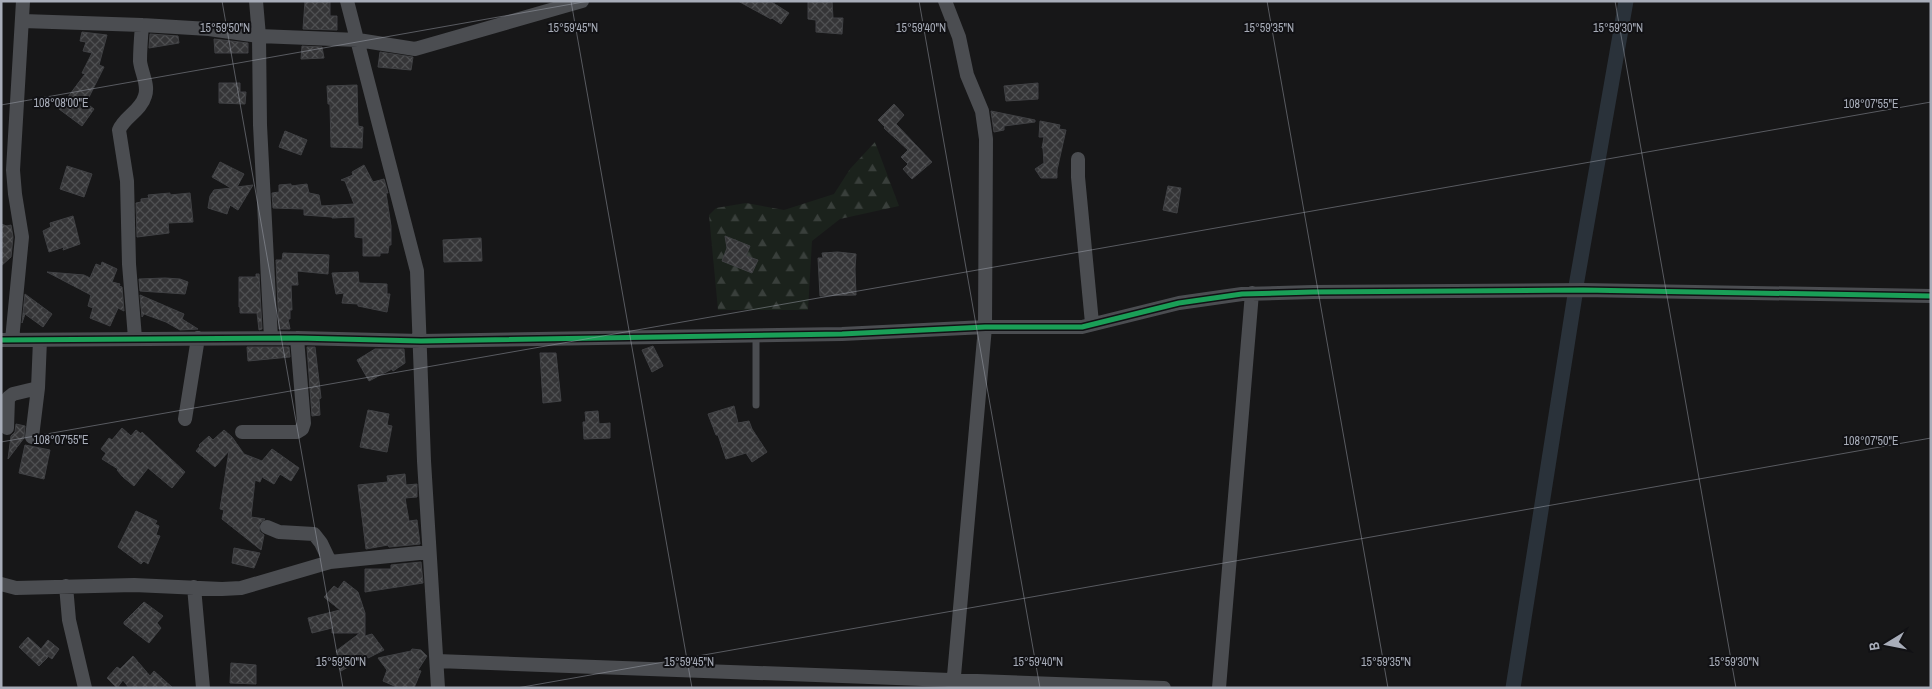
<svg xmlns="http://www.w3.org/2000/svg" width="1932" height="689" viewBox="0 0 1932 689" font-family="'Archivo Narrow',sans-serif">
<defs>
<pattern id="forest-firs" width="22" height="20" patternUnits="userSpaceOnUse" patternTransform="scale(1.25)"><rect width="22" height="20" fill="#1b221c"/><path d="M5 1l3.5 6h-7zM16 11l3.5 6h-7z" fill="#393f3b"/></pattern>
<pattern id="building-cross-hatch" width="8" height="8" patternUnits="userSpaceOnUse" patternTransform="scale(1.25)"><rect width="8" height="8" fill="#353537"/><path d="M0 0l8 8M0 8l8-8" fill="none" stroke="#4f5052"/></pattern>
</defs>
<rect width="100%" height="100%" fill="#171718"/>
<!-- forest -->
<path fill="url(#forest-firs)" d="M875,142L899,206L840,219L812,241L808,310H718L709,215L716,208L746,203L784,210L834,194L850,169Z"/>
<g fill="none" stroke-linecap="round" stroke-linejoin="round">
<!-- canal -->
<path stroke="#2a323a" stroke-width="15" d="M1576,286L1626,1
M1513,688L1575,295"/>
</g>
<!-- building -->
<path fill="url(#building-cross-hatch)" stroke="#404144" d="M305,1H330V16H337V30L303,29Z
M738,1H770L789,13L781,24L772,18L771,19Z
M808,1H832L833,18H843L842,34L816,32V20L808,19Z
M82,32L107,35L99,65L104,67L86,103L94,109L82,126L59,109L85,74L82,73L92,53L83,51L86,42L80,41Z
M150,34L178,36L179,43L149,48Z
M214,39L248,43V53H215Z
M302,46L322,47L324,58L301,59Z
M380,52L413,57L411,70L378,67Z
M219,83H240V92H246L245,104L219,103Z
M1038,83V99L1006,101L1004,86Z
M357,85L358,126L363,127L362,148L331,147L330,104H328L327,86Z
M894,104L904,115L896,124L932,162L912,179L903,169L908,164L901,157L908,150L884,128L885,127L878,120Z
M991,111L1035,120V122L1004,126V130L994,132Z
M1040,121L1060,125L1059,129L1066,130L1057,170V178H1041L1035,169L1044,163L1043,148H1042L1044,137H1039Z
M285,131L307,140L301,155L279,147Z
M220,162L244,174L237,187L253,185L238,210L230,205L227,214L208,208L210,196L214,190L231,188L212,177Z
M364,165L373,182L384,179L388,193H386L391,226V245H389L388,253H380V256H363V238L355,237V217L332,218V217L304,215V209L273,208L272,193L279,192V185L291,184V186L307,184L309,193L319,195L321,206L354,204L345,181L341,180L353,175L352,172Z
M67,166L92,174L84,197L60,189Z
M1168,186L1181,188L1177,213L1163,210Z
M170,193V195L190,193L193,222L168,223L169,233L137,237L136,203L141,202V199L149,198L148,195Z
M73,216L80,244L63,250L64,247L49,252L43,231L51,227L50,223Z
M1,224L7,226L11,225L13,237L11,257L1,266Z
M725,236L750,246L746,256L758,260L752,273L722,261L727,248Z
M481,238L482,261L444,262L443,240Z
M838,252L856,254L855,269L856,295L820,296L818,258H823L822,253Z
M283,253L329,255L328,274L297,271L298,285H291L292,310H290V319H288L290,329H279L276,260H282Z
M102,262L117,269L112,282L120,284L119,286L122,287L124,311L118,308L110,326L90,318L93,308L88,306L91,295L47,272L84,275L90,278L96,264L101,266Z
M358,272L359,283L387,284V294H390L387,312L358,306V304L342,303L344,293L336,294L332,273Z
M256,274H259L262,329L259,330L257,313H240V307H239V277H256Z
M165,278L180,279L188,282L185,294L140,291L139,279Z
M25,294L52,314L43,327L25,314L22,323Z
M140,295L184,314L182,319L198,329L180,330L166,322L144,314L142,317Z
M653,346L663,366L652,372L642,350Z
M247,347H289L290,357L248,361Z
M307,347H315L321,398L319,399L320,415L312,416Z
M375,349H404L405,363L393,371L392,369L369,381L357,360Z
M540,353H556L561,401L543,403Z
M734,406L738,423L749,421L752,429L767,452L752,462L746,453L726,459L718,435H716L708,414Z
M368,410L389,414L387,425L392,426L387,452L360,447Z
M598,411L599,424L610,423V438L584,439L583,422H586L585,412Z
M16,424L25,426L24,438L8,459L11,436L15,432Z
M122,428L131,436L136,430L141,434L142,432L185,472L172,488L148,468L134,486L123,477L117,470L118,469L102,459L106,453L101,449L109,438L112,440Z
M224,430L232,437L244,454L262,461L272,449L299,468L291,481L280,474L274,484L262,477L260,482L255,480L251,517L265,519L259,524L260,532L264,535L261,550L222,519L224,510L220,509L229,451L215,467L196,451L200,446L199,445L209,436L213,440Z
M25,445L50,450L44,479L19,473Z
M405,474L406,485L417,484V497L405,498L409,521L417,520L420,544L389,547L388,545L366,549L358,485L388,482L387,476Z
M136,511L157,521L155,524L159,526L156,535L160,536L148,564L144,561L141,564L118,547Z
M234,548L260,553L254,568L232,563Z
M421,562L423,583L365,592V569H391V565Z
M344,581L358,592L365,613V636L372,634L384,650L368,658L367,656L341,671L334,660L339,656L336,651L360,633H332V628L312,633L308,618L340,610L324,597L334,586L338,589Z
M144,602L163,616L157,623L161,628L149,643L124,624V622Z
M28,637L41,649L48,640L59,649L52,659L43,652L48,657L39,666L19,647Z
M412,649L421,650L427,656L418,670L421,671L414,688H399L383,681L387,670L378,658L411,651Z
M133,656L150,676L154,671L173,688H129L123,680L117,688L107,678L117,667L120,669Z
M231,663L256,665V684L230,683Z"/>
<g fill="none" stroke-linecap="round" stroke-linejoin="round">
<!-- service -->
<path stroke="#4b4d51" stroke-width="7" d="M756,336V405"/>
<!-- minor -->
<path stroke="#4b4d51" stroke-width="14" d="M256,1L259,36L260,125L271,338
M347,1L417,271L424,461L438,688
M945,1L959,37L967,75L982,111L986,139L985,327L953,687
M23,21L142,25L209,29L259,36L358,40L415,49L582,1
M1078,159V177L1092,323
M135,338L129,264L127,181L119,130C124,117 141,111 145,96C149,85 141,72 140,61C140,49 141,37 142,25
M1,340L297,338L421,341L842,334L985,327H1082L1179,303L1242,294L1313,292L1583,290L1931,296
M12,340L22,237L15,194L13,170L23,1
M185,419L198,338
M7,428L8,398L13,394L38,388L40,340
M242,432H297L302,429L304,423L297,338
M32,437L38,388
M267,527L279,532L314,534L321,543L330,562
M1,584L16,588L134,585L222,589L241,588L330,562L429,552
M66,586L69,620L85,688
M194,587L203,688
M437,661L1164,688
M1219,688L1252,293"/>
<!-- cycleway casing -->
<g stroke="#111114" stroke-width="8">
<path id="cycleway" d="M1,340L297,338L421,341L842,334L985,327H1082L1179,303L1242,294L1313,292L1583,290L1931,296"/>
</g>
<!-- cycleway -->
<use href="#cycleway" stroke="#1a9f57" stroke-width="5"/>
</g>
<!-- ticks -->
<path fill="none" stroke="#a8adb9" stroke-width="1" stroke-opacity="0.45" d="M222,1L343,688M571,1L692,688M919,1L1040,688M1267,1L1388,688M1615,1L1736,688M1,105L589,1M1,442L1931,102M517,688L1931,438"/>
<g font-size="12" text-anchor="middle" fill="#a8adb9" stroke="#111114" stroke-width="4" stroke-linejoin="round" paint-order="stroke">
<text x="225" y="32">15°59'50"N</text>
<text x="573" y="32">15°59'45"N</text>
<text x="921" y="32">15°59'40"N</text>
<text x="1269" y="32">15°59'35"N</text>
<text x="1618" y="32">15°59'30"N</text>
<text x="61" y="107">108°08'00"E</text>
<text x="1871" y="108">108°07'55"E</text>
<text x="61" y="444">108°07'55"E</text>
<text x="1871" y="445">108°07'50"E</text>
<text x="341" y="666">15°59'50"N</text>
<text x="689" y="666">15°59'45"N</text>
<text x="1038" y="666">15°59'40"N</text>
<text x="1386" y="666">15°59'35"N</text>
<text x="1734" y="666">15°59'30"N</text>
</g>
<!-- border -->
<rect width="1932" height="689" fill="none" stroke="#a8adb9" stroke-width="5"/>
<!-- north arrow -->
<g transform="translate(1887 644) rotate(260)" stroke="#111114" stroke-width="4" paint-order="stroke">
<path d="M0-4L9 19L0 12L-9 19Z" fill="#a8adb9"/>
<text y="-8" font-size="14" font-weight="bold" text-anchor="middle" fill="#a8adb9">B</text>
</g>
</svg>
